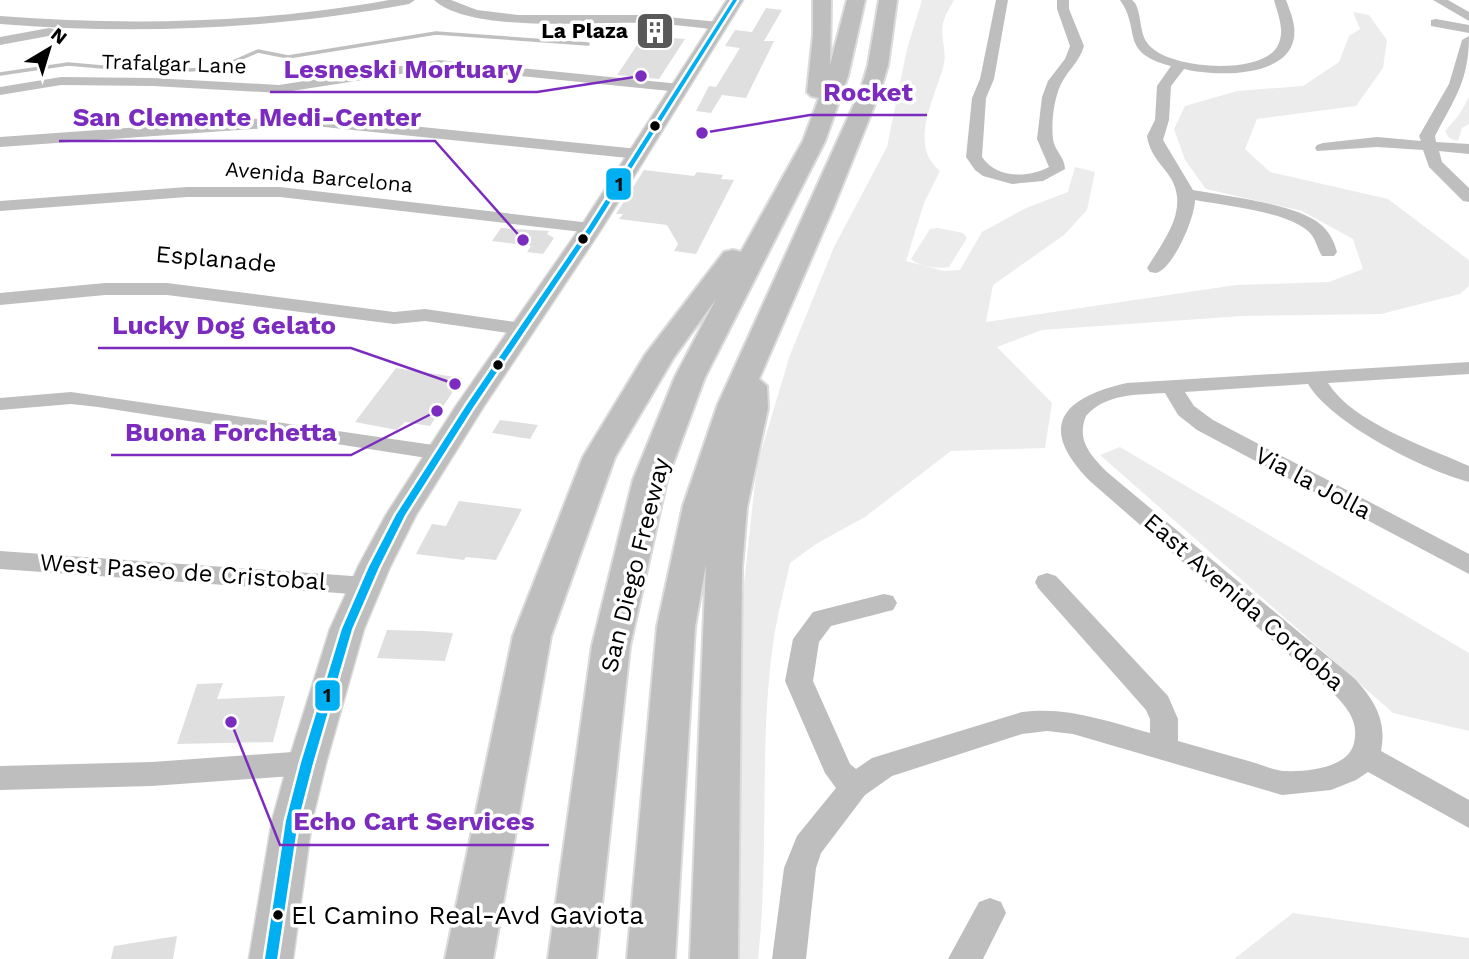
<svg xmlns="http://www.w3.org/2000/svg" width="1469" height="959" viewBox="0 0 1469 959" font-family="'Work Sans',sans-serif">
<rect width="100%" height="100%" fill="#fff"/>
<!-- green -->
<path fill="#ececec" d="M922,0H954C951,6 946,13 944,20C939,33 947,50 944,64C936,96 907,145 940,171L924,203L906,261L944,271L960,270L982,232L1026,208L1068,192L1075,167L1095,172L1087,210L1064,235L993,285L986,322L1236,285L1329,282L1363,269L1353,239L1302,211L1206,189L1185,160L1174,129L1185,106L1237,91L1303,86L1339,62L1349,36L1360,29L1353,12L1369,15L1387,40L1383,68L1356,106L1257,119L1245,149L1270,172L1388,199L1469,260V286L1460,294L1381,314L1243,316L1042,330L997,347L1052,403L1045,448L951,451L865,517L816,544L790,563C785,587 778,612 774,637C758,743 770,852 758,959H730L739,629L757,465L790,355L834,247L887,147L907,49Z
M1469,97V124L1462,128L1458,141L1449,138L1445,131L1459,115Z
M938,228L963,233L967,238L949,267C938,269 920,267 911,259L930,229Z
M1120,447L1469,653V731L1393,713L1100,455Z
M1293,913L1469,938V959H1234Z"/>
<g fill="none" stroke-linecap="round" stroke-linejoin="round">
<!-- stream -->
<path stroke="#bfbfbf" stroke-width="3.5" d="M0,74L68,64L160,72L219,68L258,51L288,57L436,33L588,44"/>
</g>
<!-- building -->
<path fill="#dfdfdf" d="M766,8L782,10L764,41H774L746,98L722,95L711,113L696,111L709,86L716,87L740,48L725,46L735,30L752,32Z
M650,26L668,27L661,37L685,39L659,79L617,75Z
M644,170L694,176L697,172L723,175L721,179L734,180L696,254L674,251L678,244L667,225L619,219L623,214H616Z
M501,228L549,231L547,234L554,238L543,254L527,252L531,246L492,241Z
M396,368L462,378L430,426L405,422L397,430L355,422Z
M500,420L538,425L530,439L492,433Z
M459,501L522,509L496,560L466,557L464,560L416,554L432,524L446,526Z
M387,630L424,631L453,633L445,661L377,658Z
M223,683L217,699L285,696L273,742L177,744L197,684Z
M177,936L173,959H111L114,946Z"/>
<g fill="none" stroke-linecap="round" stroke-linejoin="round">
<!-- major casing -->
<g stroke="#dbdbdb" stroke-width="3">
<path id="major" d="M727,0H743L602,228L484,406L416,515L390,567L364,629L326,763L312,821L293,959H249L272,821L288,763L330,629L358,567L386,515L456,406L580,228Z"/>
</g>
<!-- highway casing -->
<g stroke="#dbdbdb" stroke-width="4">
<path id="highway" d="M813,0H831L830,65L847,0H865L848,76L825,141L705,377L667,480L630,646L596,959H548L592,646L633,480L675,377L716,299L674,357L615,457L551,636L493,959H445L513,636L583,457L645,355L724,252L733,250L741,252L803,141L819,98L811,96L807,92L813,35Z
M879,0H897L888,65L881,89L834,206L759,379L767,386L768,408L747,507L742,568L738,959H690L706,564L695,627L675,959H627L657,627L683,506L718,404L861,89L868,65Z"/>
</g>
<!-- minor -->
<path fill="#bebebe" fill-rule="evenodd" d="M389,0H415L409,4C275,29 136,35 0,24V16C126,26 265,23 389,0Z
M434,0H451L477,10L518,15H646L719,22L725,26L719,30C694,27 669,24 644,23C593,21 472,34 434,0Z
M996,0H1008L994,79L986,98L982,157C997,179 1028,178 1049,167L1037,139L1042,97L1048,81L1065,59L1070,46L1057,9V0H1069V9L1084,46C1080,61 1068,70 1061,84C1054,98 1051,123 1053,139C1054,150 1065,157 1065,169L1043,181L1012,184L983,176L975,170L966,157L972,98L980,79Z
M1120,0H1132L1135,3C1142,15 1139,33 1148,44C1167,69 1259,76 1277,47C1286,32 1278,15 1274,0H1286C1289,8 1293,18 1294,26C1301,79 1216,77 1184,69L1171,86L1169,120L1163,140L1193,190C1225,196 1297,204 1320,224C1329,231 1334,241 1337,252L1334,256H1322C1317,248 1316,238 1308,231C1285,211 1226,206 1195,200C1195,218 1173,269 1156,273L1150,272L1147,268C1164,240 1192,207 1168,174C1159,162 1149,152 1147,136L1155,120L1157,86L1171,66C1118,52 1142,31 1120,0Z
M1433,0H1448L1469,12V21Z
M1436,19L1469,25V33L1431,26V20Z
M49,28L54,29V35L0,45V37Z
M1469,36C1469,80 1455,98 1435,136L1436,142L1469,144V154L1439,151L1442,162L1469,188V202L1463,201L1429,167L1423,150L1377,147L1317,151L1315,148L1317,145L1323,143L1377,137L1421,141L1419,136L1449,84L1462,40Z
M439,60L680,84L687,88L680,92L439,68L279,93L153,86L61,85L0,95V87L61,77L153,78L279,85Z
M324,117L638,149L646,154L638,159L324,127L267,128L0,147V137L267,118Z
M187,187H280L591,223L600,228L591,233L280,197H187L0,211V201Z
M105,283H167L394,312L425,309L522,323L532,329L522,335L425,321L394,324L167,295H105L0,305V293Z
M1469,362V374L1328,383C1353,423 1427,447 1469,466V482C1424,470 1332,424 1308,384L1185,392L1194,406L1213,420L1469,554V574L1197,430L1178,415L1165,393C1137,395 1106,393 1086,416C1076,440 1091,456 1107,472L1355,679C1375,701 1387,721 1381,751L1469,800V828L1368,772L1356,780L1331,790L1282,795L1073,734L1047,731L1022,734L892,776L865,795L821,853L816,868L806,959H772L784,868L797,836L836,788L825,773L785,681L793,639L813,612L884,594L893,596L897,603L893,610L831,626L819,642L813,681L850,764L856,769L872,758L1022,712C1067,706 1107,721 1150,733V719L1146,710L1038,588L1035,582L1038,576L1047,573L1056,576L1168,696L1178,719V741C1203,748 1227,755 1252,762C1262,765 1273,770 1283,771C1305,772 1348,769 1354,743C1359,722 1348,709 1335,695L1091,482C1037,428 1060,398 1127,383Z
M71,392L440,446L448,448L451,453L448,458L440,460L98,407L71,404L0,410V398Z
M0,551L366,577L375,580L379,586L375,592L366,595L0,569Z
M307,751L317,754L321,763L317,772L307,775L152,786L0,790V766L152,762Z
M990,898L1001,902L1006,913L983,959H948L979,902Z"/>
<!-- major -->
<use href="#major" fill="#bebebe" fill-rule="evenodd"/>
<!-- highway -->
<use href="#highway" fill="#bebebe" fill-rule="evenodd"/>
<!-- bus-1 casing -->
<g stroke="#fff" stroke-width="5">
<path id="bus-1" d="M733,0H737L594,228L474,406L405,515L379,567L352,629L313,763L298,821L277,959H265L286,821L301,763L342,629L369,567L396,515L466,406L588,228Z"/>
</g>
<!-- bus-1 -->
<use href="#bus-1" fill="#00aff2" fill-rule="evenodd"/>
</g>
<!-- icons -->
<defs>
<g id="building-square" transform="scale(2.0125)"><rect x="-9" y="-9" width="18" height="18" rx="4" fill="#595959" stroke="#fff"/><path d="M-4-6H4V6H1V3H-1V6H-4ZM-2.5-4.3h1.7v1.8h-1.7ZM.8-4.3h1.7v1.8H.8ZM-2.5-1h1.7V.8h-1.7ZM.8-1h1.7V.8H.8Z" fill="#fff"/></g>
</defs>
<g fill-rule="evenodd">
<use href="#building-square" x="655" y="31"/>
</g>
<!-- markers -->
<g fill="#000" stroke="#fff" stroke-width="2.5">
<circle cx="655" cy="126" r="6"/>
<circle cx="583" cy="239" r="6"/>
<circle cx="498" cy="365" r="6"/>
<circle cx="278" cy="915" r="6"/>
</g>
<g text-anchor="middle" stroke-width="7" stroke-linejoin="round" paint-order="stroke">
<!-- far-poi labels -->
<g font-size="21" font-weight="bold" fill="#000" stroke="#fff" text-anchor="end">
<text x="628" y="38">La Plaza</text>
</g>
<!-- far-street labels -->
<g font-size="21" fill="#000" stroke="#fff">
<text transform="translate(174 64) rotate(2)" y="7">Trafalgar Lane</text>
<text transform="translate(319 177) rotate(5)" y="7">Avenida Barcelona</text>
</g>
<!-- street labels -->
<g font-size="24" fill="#000" stroke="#fff">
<text transform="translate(216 259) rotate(5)" y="8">Esplanade</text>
<text transform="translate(1313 483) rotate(28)" y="8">Via la Jolla</text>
<text transform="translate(635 565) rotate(-76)" y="8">San Diego Freeway</text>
<text transform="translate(183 572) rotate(4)" y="8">West Paseo de Cristobal</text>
<text transform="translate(1244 602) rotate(41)" y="8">East Avenida Cordoba</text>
</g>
<!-- near-bus labels -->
<g font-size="26" fill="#000" stroke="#fff" text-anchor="start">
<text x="291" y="924">El Camino Real-Avd Gaviota</text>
</g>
</g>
<!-- callouts -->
<path fill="none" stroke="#7b2cbf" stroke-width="2.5" d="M641 76L537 92H270M702 133L810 115H927M523 240L435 141H59M455 384L351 348H98M437 411L351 455H111M231 722L280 845H549"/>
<g fill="#7b2cbf" stroke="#fff" stroke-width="2.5">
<circle cx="641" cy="76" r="7"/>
<circle cx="702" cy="133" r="7"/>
<circle cx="523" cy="240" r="7"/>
<circle cx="455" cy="384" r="7"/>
<circle cx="437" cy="411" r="7"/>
<circle cx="231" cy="722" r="7"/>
</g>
<g font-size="26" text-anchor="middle" font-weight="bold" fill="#7b2cbf" stroke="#fff" stroke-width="7" stroke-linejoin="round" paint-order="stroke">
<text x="403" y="78">Lesneski Mortuary</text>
<text x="868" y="101">Rocket</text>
<text x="247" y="126">San Clemente Medi-Center</text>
<text x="224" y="334">Lucky Dog Gelato</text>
<text x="231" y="441">Buona Forchetta</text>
<text x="414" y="830">Echo Cart Services</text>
</g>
<g stroke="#fff" stroke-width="2.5">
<rect x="605" y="167" width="27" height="34" rx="7" fill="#00aff2"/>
<rect x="314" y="679" width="27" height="33" rx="7" fill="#00aff2"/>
</g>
<g font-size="19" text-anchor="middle" font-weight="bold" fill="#111">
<text x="619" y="191">1</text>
<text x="327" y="702">1</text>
</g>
<!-- north arrow -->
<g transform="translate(49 49) rotate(38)" stroke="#ffffff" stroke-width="5" paint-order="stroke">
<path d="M0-5L12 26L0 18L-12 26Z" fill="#000000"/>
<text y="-10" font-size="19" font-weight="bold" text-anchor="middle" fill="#000000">N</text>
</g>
</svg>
